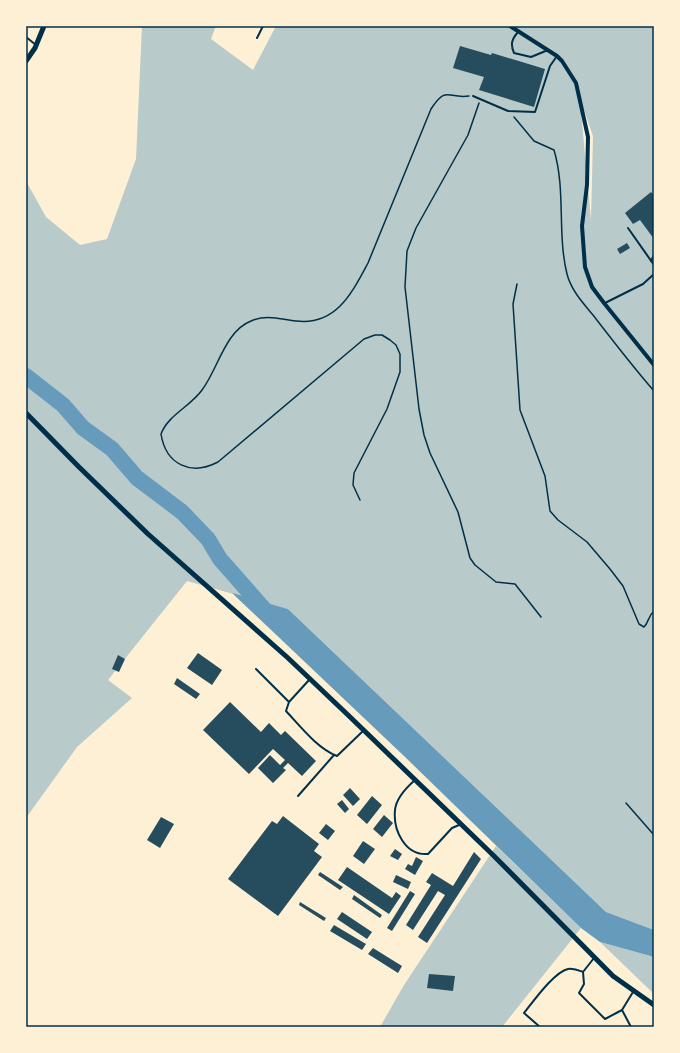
<svg xmlns="http://www.w3.org/2000/svg" width="680" height="1053" viewBox="0 0 680 1053" font-family="Literata,serif">
<rect width="100%" height="100%" fill="#fdf0d5"/>
<!-- green -->
<path fill="#b9caca" fill-rule="evenodd" d="M142,26H216L211,39L253,70L276,26H654V930L606,912L288,609L187,581L108,680L132,698L77,747L26,818V181L46,217L80,245L107,239L136,159ZM581,101L593,136L591,220L580,101Z
M496,846L581,928L502,1027H380L404,985Z
M600,942L654,957V994Z"/>
<!-- water -->
<path fill="#669bbc" d="M232,593L288,609L606,912L654,930V957L600,942L581,928L404,756Z"/>
<g fill="none" stroke-linecap="round" stroke-linejoin="round">
<!-- river -->
<path stroke="#669bbc" stroke-width="16" d="M26,376L63,405L83,428L112,449L137,478L182,512L208,539L220,559L271,617"/>
</g>
<!-- building -->
<path fill="#264d5e" d="M460,46L491,55L492,53L545,69L534,107L479,90L484,77L453,68Z
M651,192L654,196V239L640,220L633,224L625,213Z
M627,243L630,248L620,254L617,249Z
M198,653L222,670L212,685L187,668Z
M118,655L125,659L119,672L112,669Z
M177,678L200,694L196,699L174,684Z
M230,702L261,732L269,723L281,735L285,731L316,761L302,776L288,763L283,768L286,770L273,783L258,768L270,755L280,765L285,760L273,749L249,774L203,730Z
M350,788L360,799L353,806L343,795Z
M372,796L382,805L367,824L357,815Z
M342,800L349,809L345,813L337,804Z
M384,815L393,823L382,837L373,829Z
M283,816L319,844L314,851L322,857L278,916L228,879L272,821L277,824Z
M161,817L174,824L160,848L147,840Z
M326,824L335,831L328,840L319,833Z
M363,841L375,849L364,864L353,856Z
M395,849L402,854L398,860L390,856Z
M474,852L481,859L427,943L418,937L445,895L438,891L413,930L406,925L431,885L426,882L432,873L453,886Z
M416,857L423,861L415,875L405,869L408,864L412,866Z
M347,867L392,898L396,892L401,896L389,914L338,880Z
M320,872L343,887L340,890L318,875Z
M396,875L411,882L408,889L393,882Z
M410,891L415,894L392,931L387,928Z
M354,895L382,915L380,918L352,899Z
M300,902L326,918L324,921L299,905Z
M342,912L372,932L367,939L337,919Z
M334,925L366,944L362,950L330,931Z
M373,948L402,966L398,973L368,954Z
M429,974L455,976L453,991L427,988Z"/>
<g fill="none" stroke-linecap="round" stroke-linejoin="round">
<!-- path -->
<path stroke="#003049" stroke-width="1.5" d="M479,103L468,135L416,228L407,251L405,287L419,409L424,435L430,453L458,512L470,558L475,565L496,582L515,584L541,617
M514,117L534,141L554,150C566,190 557,234 567,274C571,290 583,303 593,315C613,341 633,367 654,391
M517,284L513,304L520,410L545,476L550,511L558,520L587,542L610,569L623,586L639,624L644,627C649,622 648,616 654,611
M360,500L353,485L354,473L387,409L400,372V354L396,345L390,340L382,335H375L364,339L218,462C191,476 166,465 161,434C168,415 191,406 202,390C218,369 225,331 251,321C266,314 280,319 296,321C336,326 352,293 368,263L431,109C447,85 447,99 469,96
M626,803L654,835"/>
<!-- service -->
<path stroke="#003049" stroke-width="2" d="M518,32C512,39 510,44 514,53L531,57L548,50
M26,37L36,45
M257,38L263,26
M473,96L508,111L535,112L550,66L557,56
M628,228L654,265
M651,261L654,255
M605,303L643,284L654,274
M256,669L289,702
M309,680L289,702L286,711C301,727 317,748 337,756L363,731
M415,780C407,787 396,799 395,810C393,830 405,856 428,854L452,828L459,825
M298,796L334,755
M594,958L583,972L584,984L579,993L605,1019L622,1010
M540,1027L524,1013C533,1002 554,972 568,969C574,968 578,970 583,972
M631,1027L622,1010L633,992"/>
<!-- minor -->
<path stroke="#003049" stroke-width="4" d="M510,26L557,56L562,61L576,83L588,137L587,185L582,226L585,267L592,287L604,303L654,365"/>
<!-- tertiary -->
<path stroke="#003049" stroke-width="5" d="M26,61L35,48L44,26
M26,413L79,467L148,534L288,658L348,715L494,856L613,976L654,1005"/>
</g>
<!-- border -->
<rect width="680" height="1053" fill="none" stroke="#fdf0d5" stroke-width="54"/>
<rect x="27" y="27" width="626" height="999" fill="none" stroke="#003049" stroke-width="1.5"/>
</svg>
